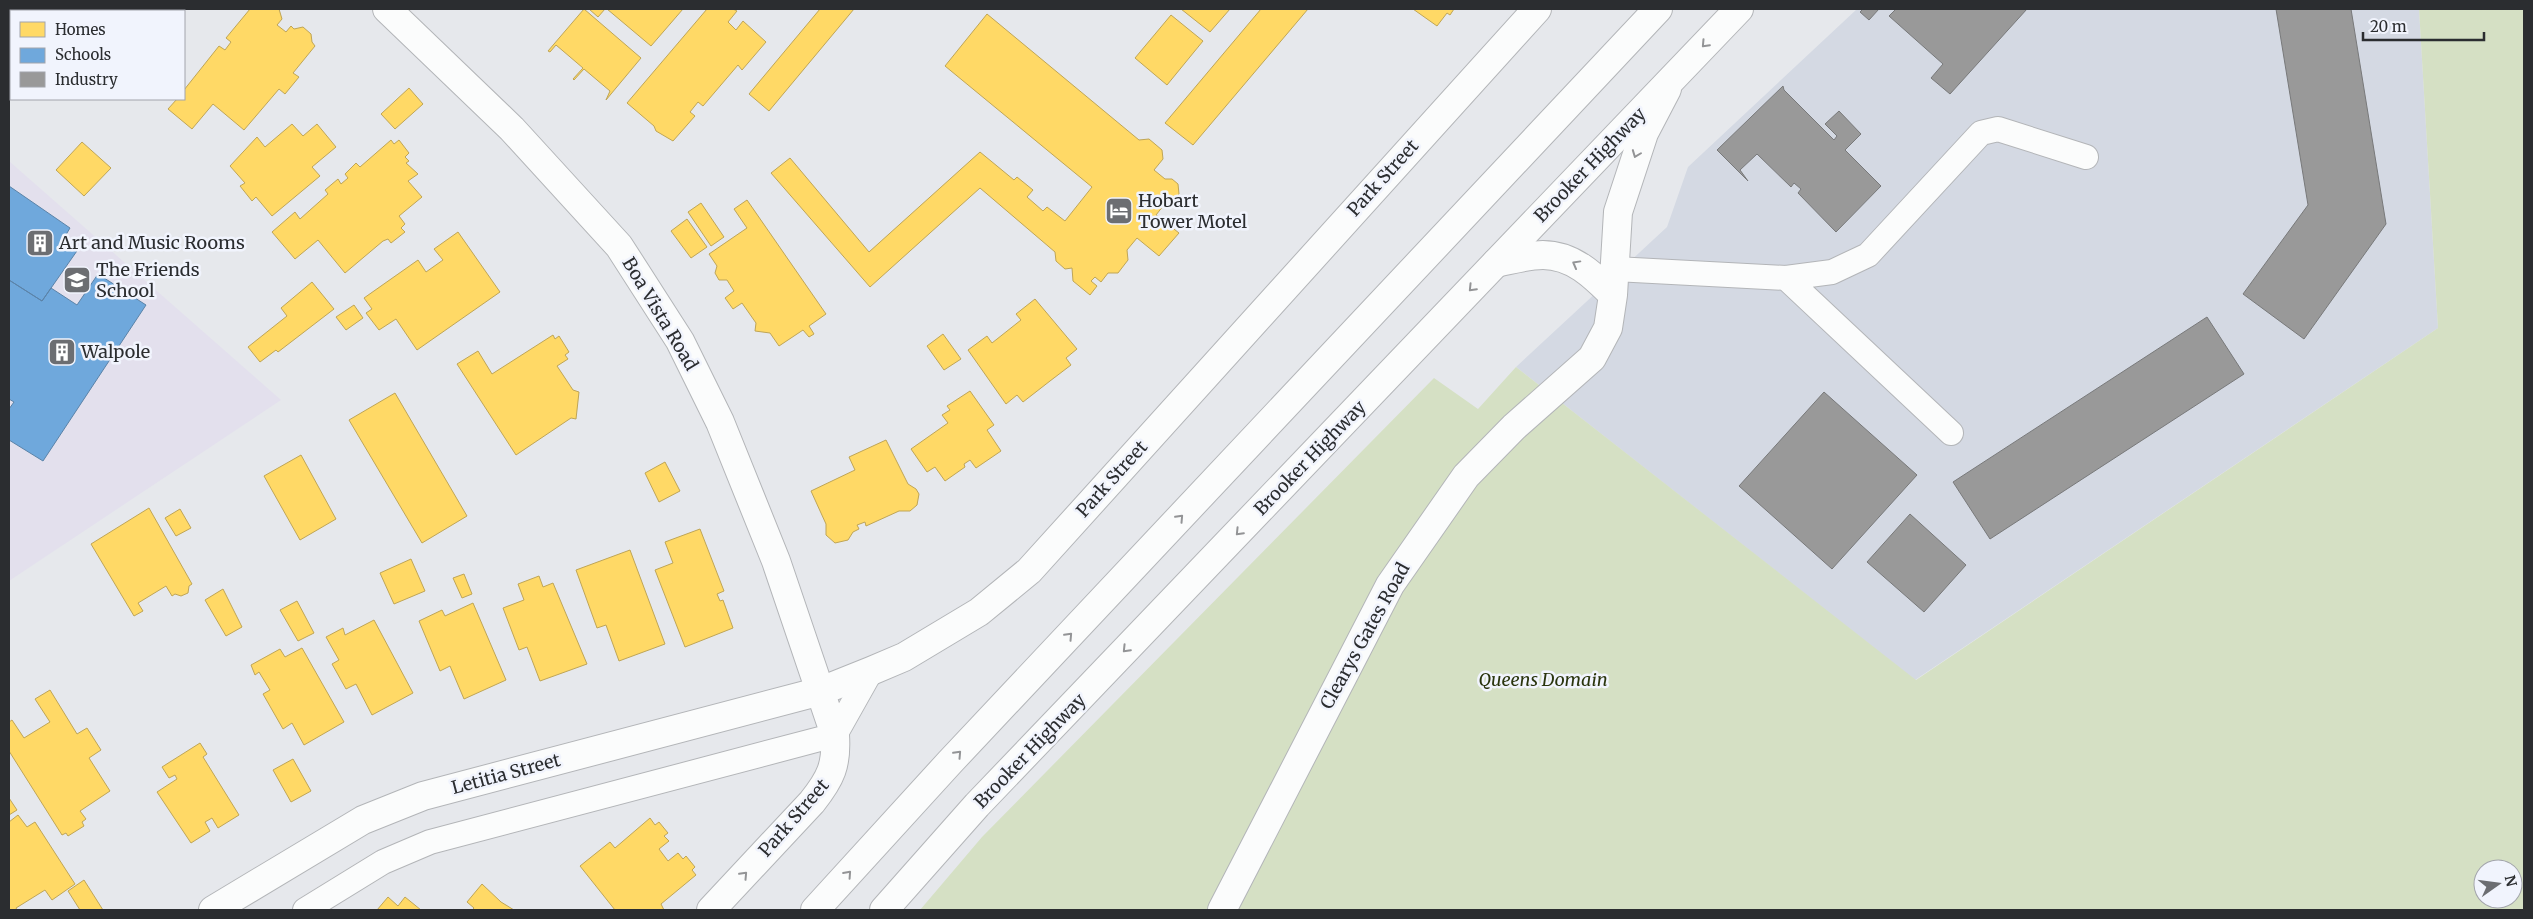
<svg xmlns="http://www.w3.org/2000/svg" width="2533" height="919" viewBox="0 0 2533 919" font-family="Merriweather,serif">
<rect width="100%" height="100%" fill="#e6e8ec"/>
<!-- built -->
<path fill="#d4d9e3" d="M1857,9H2419L2438,328L1915,680L1516,367L1667,227L1688,167Z"/>
<!-- education -->
<path fill="#e3e0ed" d="M9,161L281,400L9,581Z"/>
<!-- green -->
<path fill="#d5e0c4" fill-rule="evenodd" d="M2419,9H2524V910H920L982,837L1434,378L1478,409L1516,367L1916,680L2438,328ZM2483,869H2513V899H2483Z"/>
<!-- homes -->
<path fill="#ffd966" stroke="#bfa556" d="M127,9H186L184,11H130Z
M250,9H279L282,19L277,25L286,32L291,26L294,29L303,27L311,34L312,42L315,46L293,73L299,77L285,94L279,89L244,130L213,104L192,129L168,109L177,99H184V90L219,46L225,50L231,42L226,38Z
M584,9L641,58L606,100L610,91L584,69L574,80L573,79L583,68L556,45L550,52L548,51Z
M589,9H605L598,17Z
M607,9H683L651,46Z
M707,9H733L737,11L728,22L736,30L743,21L766,42L742,70L738,65L703,106L698,102L690,112L695,116L673,141L656,131L654,126L627,103Z
M820,9H854L769,111L749,94Z
M1181,9H1230L1210,32Z
M1261,9H1308L1193,145L1165,123Z
M1413,9H1454L1450,15L1447,13L1437,26Z
M987,14L1139,140L1149,139L1162,150L1163,159L1154,170L1165,179H1172L1178,184L1179,194L1174,199L1167,201L1156,215L1179,233L1159,256L1137,238L1127,250L1128,260L1118,273H1108L1101,282L1095,277L1091,281L1097,286L1090,295L1073,281L1072,268L1065,269L1056,261L1055,252L980,188L870,287L771,173L790,158L869,252L980,152L1014,180L1017,177L1033,190L1027,197L1043,211L1047,207L1065,221L1092,187L945,66Z
M1171,15L1203,41L1167,85L1135,58Z
M409,88L423,104L395,129L381,114Z
M292,124L303,136L317,124L336,147L312,167L320,176L272,216L256,197L252,201L240,186L245,183L230,166L257,137L265,147Z
M391,140L394,144L399,140L409,153L405,157L409,161L406,163L418,174L408,181L422,197L399,216L405,224L401,228L405,232L391,243L388,239L383,241L345,273L318,240L295,259L272,232L295,212L300,219L328,194L325,190L338,179L341,184L348,178L345,174L356,163L360,167Z
M82,142L111,168L84,196L56,170Z
M747,200L826,314L809,326L814,334L809,337L803,330L779,346L770,333L755,331L756,323L742,303L733,309L725,298L734,291L727,280H719L715,273L717,266L709,254L747,228L734,209Z
M701,203L724,237L711,246L688,212Z
M687,219L707,247L691,258L671,231Z
M458,232L500,292L417,350L396,319L379,330L366,313L372,309L364,298L418,260L426,272L443,260L434,249Z
M312,282L334,309L278,352L276,350L260,362L248,347L287,316L281,308Z
M1035,299L1077,349L1066,358L1071,365L1050,381L1023,402L1017,395L1006,404L968,350L987,336L992,343L1021,320L1016,314Z
M354,305L363,318L346,330L336,317Z
M943,334L961,359L944,370L927,346Z
M553,335L555,339L559,336L569,352L565,355L568,359L557,366L573,390L579,392L576,419L571,418L516,455L457,364L478,351L492,374Z
M970,391L994,425L987,430L1001,451L976,468L970,460L964,464L965,467L945,481L935,467L927,472L911,449L948,423L942,415L950,410L947,406Z
M395,393L467,516L422,543L349,420Z
M886,440L908,484L916,489L919,494L917,505L910,511H899L866,526L865,522L857,525L859,529L853,532L848,540L835,543L826,535V524L811,491L855,470L849,457Z
M301,455L336,519L300,540L264,476Z
M665,462L680,491L659,502L645,473Z
M149,508L192,584L189,586L188,593L181,596L175,594L172,596L166,586L138,603L143,611L134,616L91,544Z
M180,509L191,528L176,536L165,518Z
M700,529L724,591L717,594L720,601L723,600L733,628L685,647L655,570L673,563L665,542Z
M630,550L665,644L619,661L606,625L597,628L576,570Z
M411,559L425,591L394,604L380,573Z
M464,574L472,594L462,598L453,578Z
M539,576L543,587L553,583L587,664L540,681L527,647L519,650L503,608L524,600L518,584Z
M223,589L242,627L226,636L205,600Z
M297,601L314,633L298,641L280,610Z
M473,603L506,680L464,699L450,666L440,671L419,621L442,610L445,616Z
M374,620L413,693L372,715L356,684L346,689L332,664L339,660L326,637L343,628L345,635Z
M302,648L344,722L304,745L292,723L283,729L263,694L270,690L259,672L255,675L251,665L280,649L285,657Z
M50,690L77,734L87,728L101,750L89,758L110,791L80,811L86,819L82,822L84,826L68,836L66,833L62,835L9,751V722L12,720L24,738L50,722L35,699Z
M200,743L207,754L203,757L239,815L218,828L212,818L205,822L210,831L191,843L157,792L177,779L175,775L169,778L162,767Z
M293,759L311,791L291,802L273,770Z
M9,798L17,810L9,815Z
M18,815L27,827L35,822L75,884L52,900L45,890L16,908L17,910H9V822Z
M650,818L655,825L659,822L668,833L664,836L669,841L659,849L668,861L678,853L683,859L686,856L695,867L692,870L696,875L661,904L664,910H615L580,866L610,842L615,848Z
M84,880L103,910H80L68,891Z
M482,884L501,902L514,910H472L474,908L467,902Z
M388,897L398,906L405,897L421,910H377Z"/>
<!-- schools -->
<path fill="#6fa8dc" stroke="#5b83a8" d="M9,186L70,228L64,238L79,248L42,301L9,280Z
M98,274L146,305L43,461L9,440V409L14,402L9,399V280L42,301L51,288L77,305Z"/>
<!-- industry -->
<path fill="#999" stroke="#78797a" d="M1863,9H1879L1869,20L1860,12Z
M1896,9H2027L1950,94L1931,78L1943,64L1889,16Z
M2276,9H2351L2386,224L2304,339L2243,294L2308,205Z
M1783,86L1784,90L1834,140L1837,136L1825,124L1839,111L1861,134L1845,150L1881,186L1836,232L1798,193L1801,189L1794,183L1791,187L1757,154L1740,170L1748,181L1717,150Z
M2207,317L2244,374L1990,539L1953,482Z
M1824,392L1917,475L1832,569L1739,486Z
M1910,514L1966,565L1924,612L1867,562Z"/>
<g fill="none" stroke-linecap="round" stroke-linejoin="round">
<!-- lane casing -->
<g stroke="#b3b5b8" stroke-width="26">
<path id="lane" d="M1615,269L1786,278L1832,272L1868,255L1981,133L1998,129L2086,157
M1786,278L1951,433
M305,910L383,862L430,842L835,735L871,671"/>
</g>
<!-- street casing -->
<g stroke="#b3b5b8" stroke-width="30">
<path id="street" d="M387,9L512,129L619,246L680,341L720,422L776,561L835,735C837,765 831,778 812,802L711,910
M1496,263C1511,260 1528,255 1543,255C1573,255 1594,276 1613,295
M1222,910L1390,585L1466,476L1514,427L1592,358L1608,328L1613,295L1618,212L1644,133L1667,89"/>
</g>
<!-- secondary casing -->
<g stroke="#b3b5b8" stroke-width="30">
<path id="secondary" d="M213,910L363,820L423,796L821,691L871,671L904,657L979,612L1029,571L1537,9"/>
</g>
<!-- highway casing -->
<g stroke="#b3b5b8" stroke-width="30">
<path id="highway" d="M815,910L950,762L1658,9
M884,910L977,805L1739,9"/>
</g>
<!-- lane -->
<use href="#lane" stroke="#fbfcfc" stroke-width="24"/>
<!-- street -->
<use href="#street" stroke="#fbfcfc" stroke-width="28"/>
<!-- secondary -->
<use href="#secondary" stroke="#fbfcfc" stroke-width="28"/>
<!-- highway -->
<use href="#highway" stroke="#fbfcfc" stroke-width="28"/>
</g>
<!-- one-way arrows -->
<defs><path id="oneway-chevron" d="M-2-3.5L2.5 0L-2 3.5" fill="none" stroke-width="1.6" stroke-linecap="round" stroke-linejoin="round" transform="scale(1.25)"/></defs>
<g stroke="#939496">
<use href="#oneway-chevron" transform="translate(1705 44) rotate(133)"/>
<use href="#oneway-chevron" transform="translate(1636 154) rotate(111)"/>
<use href="#oneway-chevron" transform="translate(1576 264) rotate(-151)"/>
<use href="#oneway-chevron" transform="translate(1472 288) rotate(134)"/>
<use href="#oneway-chevron" transform="translate(1180 518) rotate(-47)"/>
<use href="#oneway-chevron" transform="translate(1239 532) rotate(134)"/>
<use href="#oneway-chevron" transform="translate(1069 636) rotate(-47)"/>
<use href="#oneway-chevron" transform="translate(1126 649) rotate(134)"/>
<use href="#oneway-chevron" transform="translate(958 754) rotate(-47)"/>
<use href="#oneway-chevron" transform="translate(848 874) rotate(-48)"/>
<use href="#oneway-chevron" transform="translate(744 875) rotate(-47)"/>
</g>
<!-- icons -->
<defs>
<g id="hotel-square" transform="scale(1.4375)"><rect x="-9" y="-9" width="18" height="18" rx="4" fill="#6c6e72" stroke="#f1f4fd"/><path d="M-6-4.5h1.5V1H6V5H4.5V3h-9V5H-6ZM-4 0a1.8 1.8 0 1 1 3.6 0ZM.5 0V-2.5h3Q6-2.5 6 0Z" fill="#fff"/></g>
<g id="building-square" transform="scale(1.4375)"><rect x="-9" y="-9" width="18" height="18" rx="4" fill="#6c6e72" stroke="#f1f4fd"/><path d="M-4-6H4V6H1V3H-1V6H-4ZM-2.5-4.3h1.7v1.8h-1.7ZM.8-4.3h1.7v1.8H.8ZM-2.5-1h1.7V.8h-1.7ZM.8-1h1.7V.8H.8Z" fill="#fff"/></g>
<g id="school-square" transform="scale(1.4375)"><rect x="-9" y="-9" width="18" height="18" rx="4" fill="#6c6e72" stroke="#f1f4fd"/><path d="M0-5L7-2L0 1L-7-2ZM-4 1L0 2.5L4 1V4Q0 6-4 4Z" fill="#fff"/></g>
</defs>
<g fill-rule="evenodd">
<use href="#hotel-square" x="1119" y="211"/>
<use href="#building-square" x="40" y="243"/>
<use href="#school-square" x="77" y="280"/>
<use href="#building-square" x="62" y="352"/>
</g>
<g text-anchor="middle" stroke-width="5" stroke-linejoin="round" paint-order="stroke">
<!-- street labels -->
<g font-size="18" fill="#2b2d30" stroke="#f1f4fd">
<text transform="translate(1590 165) rotate(-46)" y="6">Brooker Highway</text>
<text transform="translate(1383 178) rotate(-48)" y="6">Park Street</text>
<text transform="translate(660 314) rotate(59)" y="6">Boa Vista Road</text>
<text transform="translate(1310 458) rotate(-46)" y="6">Brooker Highway</text>
<text transform="translate(1112 479) rotate(-48)" y="6">Park Street</text>
<text transform="translate(1365 636) rotate(-61)" y="6">Clearys Gates Road</text>
<text transform="translate(1030 751) rotate(-46)" y="6">Brooker Highway</text>
<text transform="translate(506 774) rotate(-15)" y="6">Letitia Street</text>
<text transform="translate(794 818) rotate(-49)" y="6">Park Street</text>
</g>
<!-- poi labels -->
<g font-size="18" fill="#2b2d30" stroke="#f1f4fd" text-anchor="start">
<text x="1138" y="207">Hobart<tspan x="1138" dy="21">Tower Motel</tspan></text>
<text x="59" y="249">Art and Music Rooms</text>
<text x="96" y="276">The Friends<tspan x="96" dy="21">School</tspan></text>
<text x="81" y="358">Walpole</text>
</g>
<!-- park labels -->
<g font-size="18" font-style="italic" fill="#2a350d" stroke="#f1f4fd">
<text x="1543" y="686">Queens Domain</text>
</g>
</g>
<!-- border -->
<rect width="2533" height="919" fill="none" stroke="#2b2d30" stroke-width="20"/>
<!-- legend -->
<rect x="10" y="10" width="175" height="90" fill="#f1f4fd" stroke="#a2a4ab"/>
<rect x="20" y="22" width="25" height="15" fill="#ffd966" stroke="#a2a4ab"/>
<text x="55" y="35" font-size="15" fill="#2b2d30">Homes</text>
<rect x="20" y="48" width="25" height="15" fill="#6fa8dc" stroke="#a2a4ab"/>
<text x="55" y="60" font-size="15" fill="#2b2d30">Schools</text>
<rect x="20" y="72" width="25" height="15" fill="#999999" stroke="#a2a4ab"/>
<text x="55" y="85" font-size="15" fill="#2b2d30">Industry</text>
<!-- north arrow -->
<g transform="translate(2498 884) rotate(76)"><circle r="24" fill="#f1f4fd" stroke="#a2a4ab"/>
<path d="M0-4L9 19L0 12L-9 19Z" fill="#6c6e72"/>
<text y="-8" font-size="14" font-weight="bold" text-anchor="middle" fill="#2b2d30">N</text>
</g>
<!-- scale -->
<path d="M2363 32v8h121v-8" fill="none" stroke="#2b2d30" stroke-width="2.5"/>
<text x="2370" y="32" font-size="15" fill="#2b2d30" stroke="#f1f4fd" stroke-width="4" paint-order="stroke">20 m</text>
</svg>
